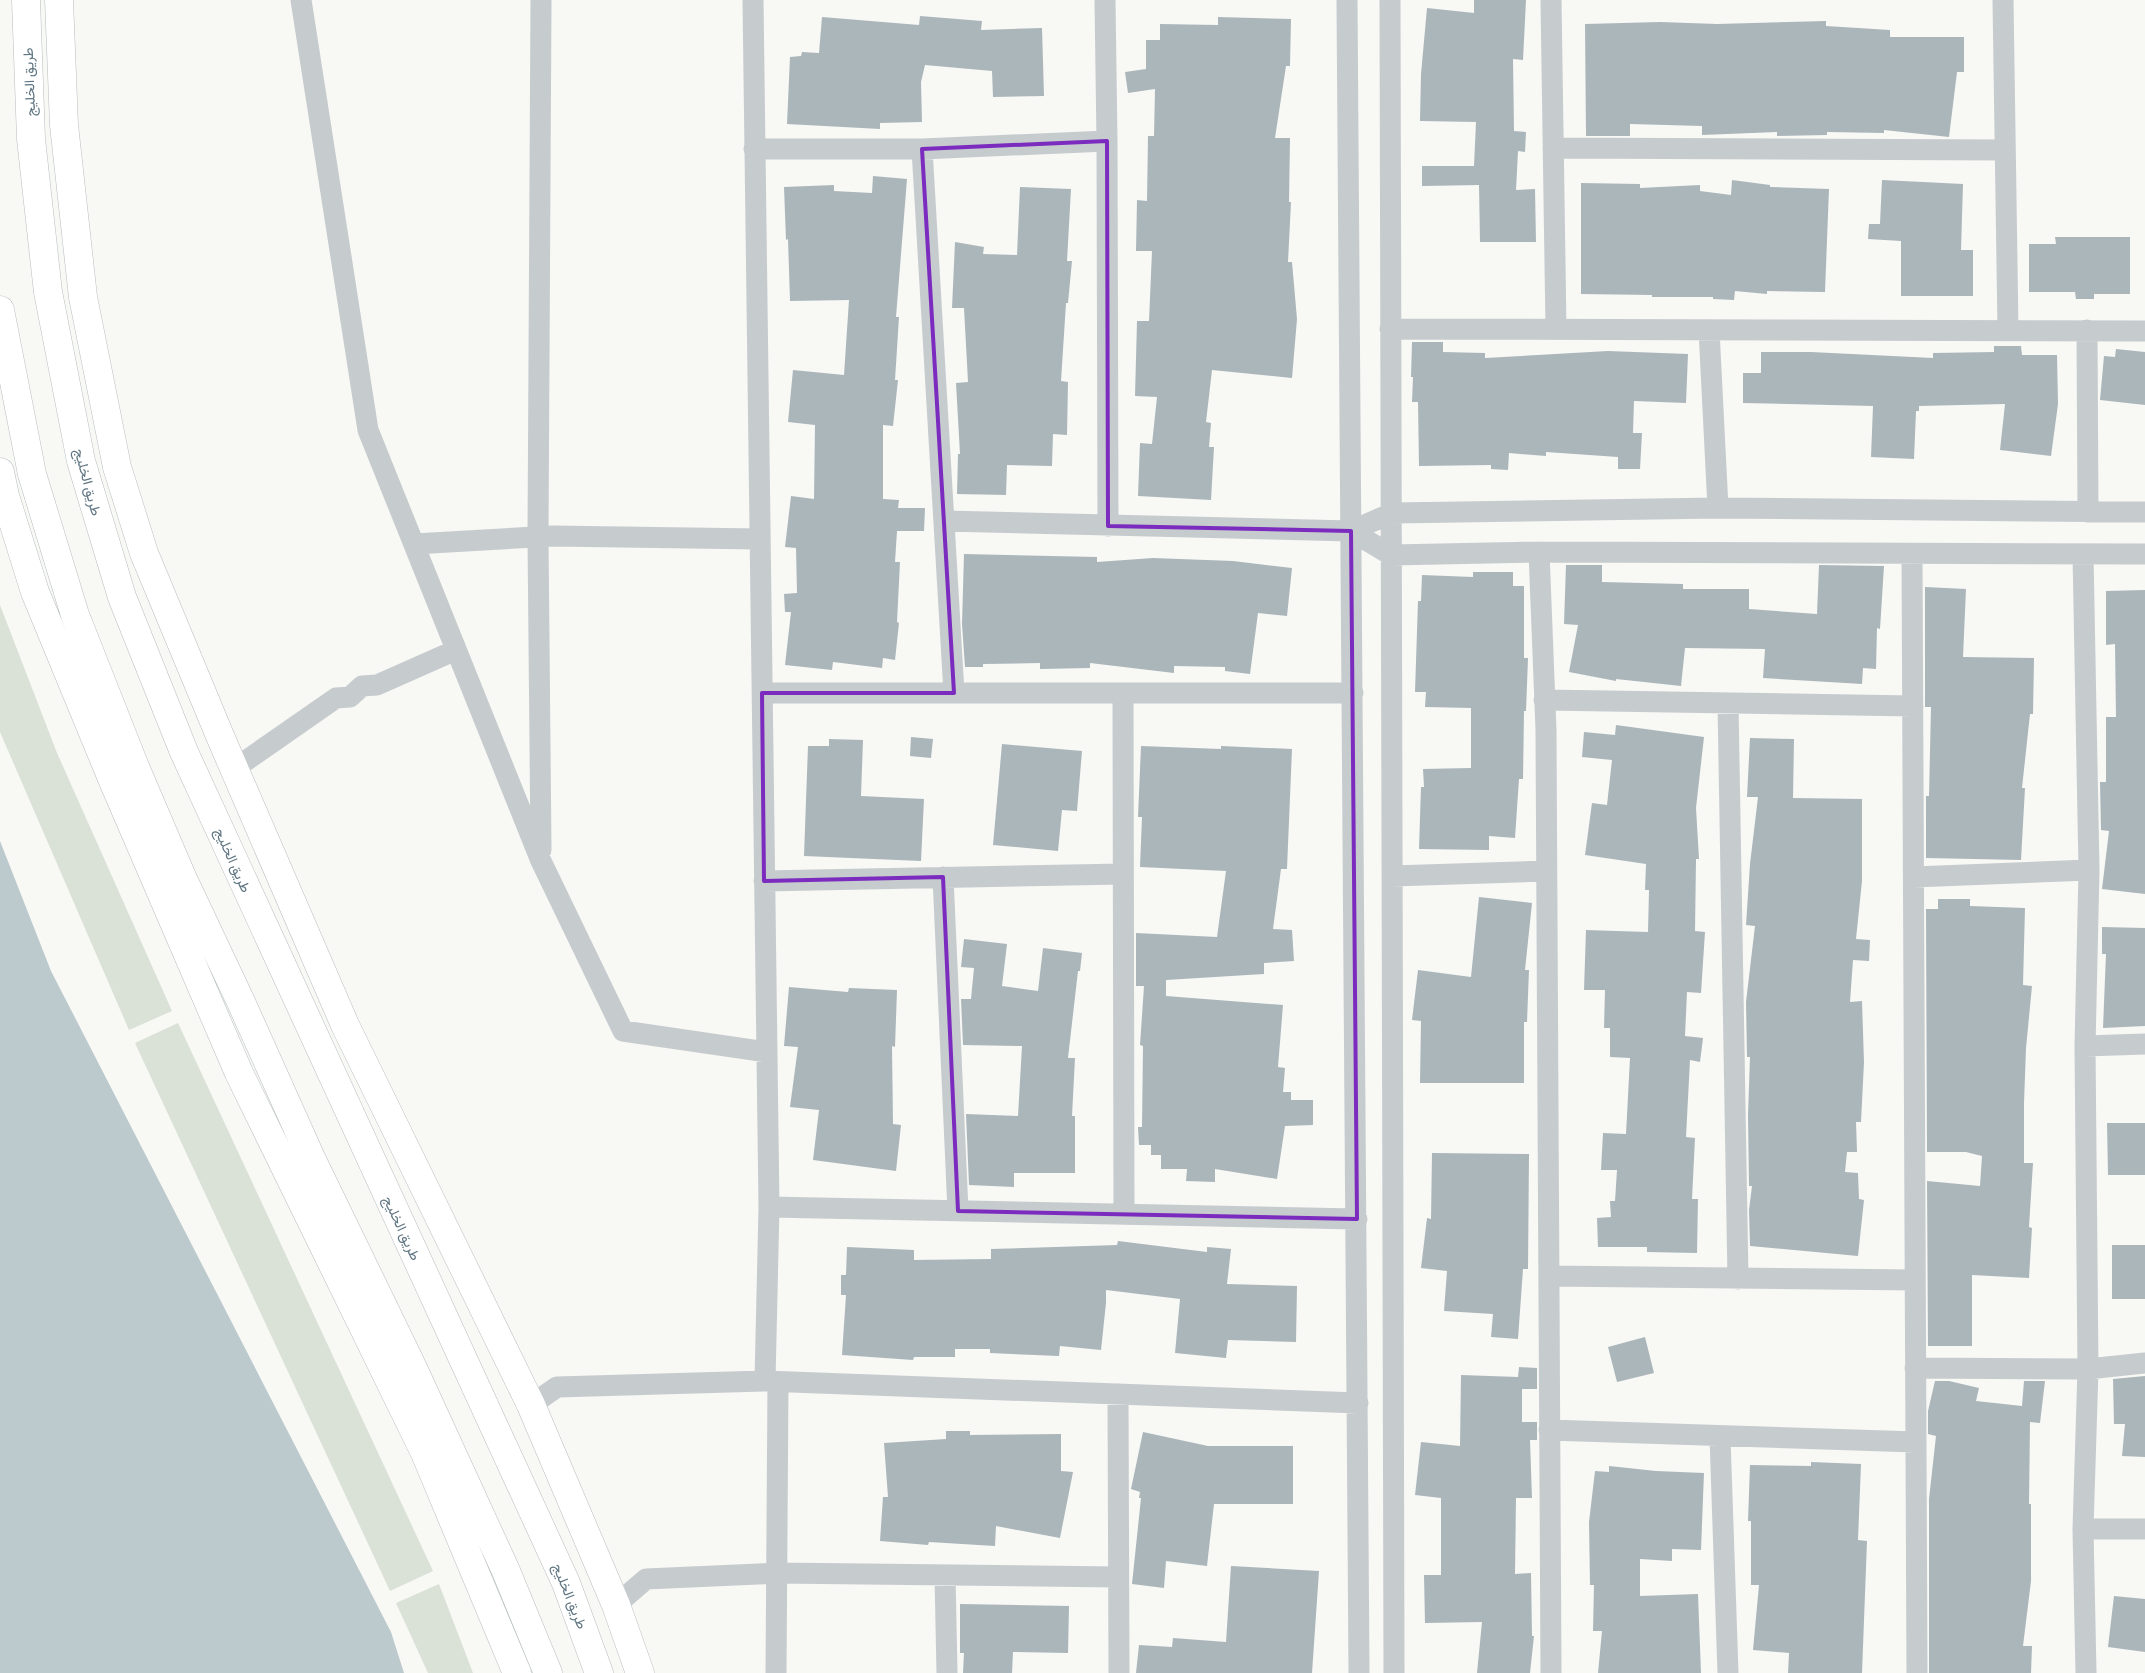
<svg xmlns="http://www.w3.org/2000/svg" width="2145" height="1673" viewBox="0 0 2145 1673" font-family="Commissioner,Vazirmatn,sans-serif">
<rect width="100%" height="100%" fill="#f8f8f5"/>
<!-- green -->
<path fill="#dae1d6" d="M0,605L57,753L172,1011L129,1030L0,732Z
M178,1023L433,1571L390,1591L135,1043Z
M439,1584L473,1673H428L396,1603Z"/>
<!-- water -->
<path fill="#bccacd" d="M0,841L51,971L391,1632L404,1673H0Z"/>
<!-- building -->
<path fill="#abb6bb" d="M1474,0H1526L1523,60L1513,59L1514,131L1526,132L1525,152L1518,151L1516,190L1535,189L1536,242H1480L1479,185L1422,186V166H1474L1476,122L1420,121L1421,74L1427,8L1474,13Z
M920,16L982,21L981,30L1042,28L1044,96L993,97L992,71L925,65L921,82L922,122L880,123V129L787,124L790,57L801,56L802,52L819,53L822,17L919,25Z
M1218,17L1291,19L1290,66H1286L1275,138H1290L1289,202H1291L1288,262H1292L1297,319L1292,378L1212,370L1206,422L1211,423L1209,447H1214L1211,500L1138,496L1140,443L1152,444L1157,397L1135,396L1137,321H1149L1152,251H1136L1137,200L1147,201L1148,136H1154L1155,89L1128,93L1125,72L1146,69V40H1160V24L1218,25Z
M1826,21V26L1890,30V37H1964V72H1957L1949,137L1884,130V133L1827,132V135L1777,136V132L1702,135V126L1630,124V136H1586L1585,24L1660,22L1717,24Z
M873,176L907,179L896,317H899L895,380H898L893,426L883,425V499L899,500L898,508H925L924,531H897L895,562H900L897,622L899,623L895,660L883,658L882,668L833,662L832,670L785,665L791,612H785L784,594L797,593L796,548L785,547L791,496L814,499L815,425L788,422L793,370L844,375L849,300L790,301L788,239L786,240L784,187L834,185V191L872,193Z
M1732,180L1770,185V187L1829,189L1825,292L1767,291V294L1735,291L1734,300L1713,299V297H1652V295L1581,294V183L1640,184V188L1700,185V191L1731,195Z
M1882,180L1963,184L1961,250H1973V296H1901V241L1868,239L1869,224H1880Z
M1020,187L1071,189L1067,261H1072L1068,303H1066L1061,381L1068,382L1067,435L1053,434L1052,466L1007,465L1006,495L957,494L958,454H960L956,383L968,382L964,308H952L955,242L984,247L983,254L1017,255Z
M2055,237H2130V294H2094V299H2076L2075,292H2029V244H2056Z
M1412,342H1443V352L1485,353V358L1608,351L1688,354L1686,403L1634,401L1633,433H1642L1640,469H1618V457L1546,452V456L1509,453L1508,470L1491,469V465L1419,466L1418,402H1412L1413,377H1411Z
M1994,346H2021L2022,355H2057L2058,404L2051,456L2000,450L2005,404L1919,406V411H1916L1914,459L1871,457L1873,406L1743,403V373H1761V352H1811L1933,358V353L1994,352Z
M2116,349L2145,352V405L2100,400L2104,356L2115,357Z
M964,554L1097,557V562L1153,558L1233,561L1292,568L1287,616L1258,613L1250,674L1225,671V667L1174,666V673L1090,663V668L1040,669V663L983,664V667H965L962,624Z
M1566,565H1602V582L1683,584V589H1749V609L1817,614L1819,565L1884,566L1880,629L1877,628L1876,669L1863,668L1862,684L1763,678L1765,649L1685,648L1681,686L1616,679V681L1569,672L1578,625L1564,624Z
M1473,572H1513V586H1524V658H1528L1526,711H1524L1523,779H1519L1515,838L1489,836V850L1419,849L1421,787H1424L1423,769L1471,768V708L1425,707L1426,692H1415L1418,601H1421L1422,575L1473,577Z
M1925,587L1966,589L1963,657L2034,658L2033,714H2030L2022,788H2025L2021,860L1926,858V796H1929L1931,707H1925Z
M2145,590V894L2102,889L2109,831L2101,830L2100,782H2106V717H2116L2115,644L2106,645V591Z
M1616,725L1704,737L1696,808L1699,859H1696L1695,931L1705,932L1701,993L1687,992L1685,1036L1703,1038L1700,1062L1690,1060L1686,1137L1695,1138L1692,1199H1698L1697,1253L1647,1252V1247H1598L1597,1218L1611,1217L1610,1201H1615L1617,1170H1601L1603,1133L1626,1134L1630,1058L1610,1057V1028H1604L1605,990H1584L1586,930L1648,932L1649,890H1645L1646,864L1585,855L1592,803L1607,805L1612,760L1582,757L1584,732L1615,735Z
M911,737L933,739L931,758L910,756Z
M1750,738L1794,739L1793,798L1862,799V881L1856,939L1870,940L1869,961L1853,960L1850,1002L1862,1001L1864,1062L1861,1122H1856L1857,1152H1847L1845,1172L1858,1173L1859,1199L1864,1200L1858,1256L1750,1246L1749,1210L1752,1186H1749L1748,1115L1750,1057H1747L1746,1002L1755,926L1746,925L1750,864L1758,797H1747Z
M829,739L863,740L861,796L924,799L921,861L804,856L808,746H829Z
M1002,744L1082,751L1077,811L1062,810L1058,851L993,845Z
M1141,746L1221,749V746L1292,749L1287,869H1281L1273,929L1292,930L1294,961L1264,963V974L1166,980V996L1283,1005L1278,1067L1285,1068L1283,1092H1291V1100H1313V1125L1285,1126L1277,1179L1215,1169V1182L1186,1181L1187,1169H1161V1155H1151V1145H1139L1138,1127H1142L1143,1046L1140,1045L1144,986H1136V933L1217,937L1226,871L1140,867L1142,817H1138Z
M1479,897L1532,903L1525,970H1529L1527,1022H1524V1083H1420L1421,1021L1412,1020L1418,970L1471,977Z
M1938,899H1970V906L2025,908L2023,985L2032,986L2026,1048L2024,1103V1163H2033L2029,1227L2032,1228L2029,1278L1972,1275V1346H1928L1927,1181L1980,1186L1982,1156L1966,1152H1927L1926,909H1938Z
M2102,927L2145,928V1026L2103,1028L2106,954H2102Z
M964,939L1007,944L1002,986L1038,991L1043,948L1082,953L1080,971H1078L1068,1058H1075L1072,1116H1075V1173H1014V1187L969,1185L966,1114L1018,1116L1022,1046L963,1045L961,999H971L974,968L961,967Z
M789,987L848,992L849,988L897,990L895,1047L892,1046L893,1124L901,1125L896,1171L813,1160L819,1110L790,1107L798,1047L784,1046Z
M2107,1123H2145V1175H2108Z
M1432,1153L1529,1154L1528,1269H1523L1518,1339L1491,1337L1493,1314L1444,1311L1447,1271L1421,1268L1427,1218L1431,1219Z
M1118,1241L1207,1252V1247L1231,1249L1227,1284L1297,1286L1296,1342L1228,1340L1226,1358L1175,1353L1180,1299L1106,1290V1303L1101,1350L1060,1346L1059,1356L990,1353V1349H955V1357H914L913,1360L842,1355L846,1295H841V1275H846L847,1247L914,1250V1260L991,1259V1249L1117,1245Z
M2112,1245H2145V1299H2112Z
M1645,1337L1654,1373L1617,1382L1608,1347Z
M1519,1367L1537,1368V1389H1522V1422H1537V1440H1530L1532,1498H1516L1515,1574L1531,1573L1532,1636H1534L1530,1673H1477L1482,1622L1425,1623L1424,1575H1441V1498L1415,1495L1421,1442L1460,1446L1461,1375L1518,1377Z
M2145,1376V1457L2122,1456L2125,1424H2114L2113,1379Z
M1935,1381H1949L1979,1388L1976,1401L2022,1406L2024,1381H2045L2040,1423L2030,1422L2029,1504H2031V1581L2023,1646H2032L2031,1673H1929V1499L1936,1436L1928,1434V1411Z
M946,1431H970V1435L1061,1434V1471L1073,1472L1060,1538L996,1526L995,1546L929,1542L928,1545L880,1541L883,1497H888L884,1443L946,1439Z
M1143,1432L1208,1446H1293V1504H1214L1207,1566L1166,1561L1164,1588L1132,1584L1141,1498H1139L1140,1492L1131,1489Z
M1811,1462L1861,1464L1858,1540L1867,1541L1862,1673H1788L1789,1653L1753,1650L1759,1585H1751V1521H1748L1750,1465L1811,1466Z
M1609,1466L1656,1471L1704,1473L1701,1550L1672,1549V1561L1640,1559V1596L1698,1594L1701,1673H1598L1602,1631H1593L1594,1585H1590L1589,1522L1595,1471L1609,1472Z
M1231,1566L1319,1571L1312,1673H1136L1139,1645L1172,1647L1173,1638L1226,1642Z
M2114,1596L2145,1599V1652L2108,1647Z
M960,1604L1069,1606L1068,1653L1013,1652L1012,1673H963L964,1653H960Z"/>
<g fill="none" stroke-linecap="round" stroke-linejoin="round">
<!-- major casing -->
<g stroke="#b8bec1" stroke-width="29">
<path id="major" d="M26,0L31,139L48,292L81,461L122,597L184,752L566,1583L599,1673
M59,0L64,125L83,297L117,467L144,553L220,736L345,1025L531,1405L616,1605L640,1673
M0,310L32,474L75,615L135,767L182,877L241,1002L311,1158L412,1366L506,1571L548,1673
M0,472L5,496L35,592L113,781L239,1073L425,1453L517,1673"/>
</g>
<!-- minor -->
<path stroke="#c6cbce" stroke-width="21" d="M301,0L368,430L541,861L623,1031L767,1052
M753,0L769,1207L765,1381
M1105,0L1107,141L1108,526
M1347,0L1359,1673
M1390,0L1394,1673
M1551,0L1556,329
M2003,0L2008,330
M1553,148L2005,150
M754,149H922L1107,141
M922,149L954,693
M1390,329L2145,331
M1709,330L1718,508
M2087,330L2088,512
M944,521L1351,531L1392,513L1718,508L2145,512
M1351,531L1391,555L1539,552L2145,554
M414,544L553,536L759,539
M1539,552L1546,730L1551,1673
M1912,554L1917,1673
M2083,554L2089,870L2085,1046L2088,1369L2083,1529L2086,1673
M762,693H1353
M1123,693L1124,1214
M1544,700L1913,706
M1728,704L1738,1279
M234,769L336,698L350,697L362,686L377,685L456,650
M541,850L538,537L541,0
M1392,876L1546,871
M943,877L958,1211
M1914,877L2089,870
M764,881L1123,874
M2085,1046L2145,1044
M769,1207L1357,1219
M1549,1276L1915,1280
M1915,1368L2088,1369L2145,1363
M1118,1394L1119,1673
M531,1405L557,1387L765,1381L1358,1403
M1549,1430L1916,1442
M1720,1437L1728,1673
M2083,1529H2145
M945,1575L947,1673
M616,1605L646,1579L778,1573L1118,1577
M776,1673L778,1382"/>
<!-- major -->
<use href="#major" stroke="#fff" stroke-width="28"/>
</g>
<!-- marked area -->
<path fill="none" stroke="#7b2cbf" stroke-width="4" stroke-linejoin="round" d="M1107,141L1108,526L1351,531L1357,1219L958,1211L943,877L764,881L762,693H954L922,149Z"/>
<g text-anchor="middle" stroke-width="5" stroke-linejoin="round" paint-order="stroke">
<!-- street labels -->
<g font-size="14" fill="#607683" stroke="#fff">
<text transform="translate(29 82) rotate(-92)" y="5">طريق الخليج</text>
<text transform="translate(88 482) rotate(75)" y="5">طريق الخليج</text>
<text transform="translate(233 860) rotate(66)" y="5">طريق الخليج</text>
<text transform="translate(402 1228) rotate(65)" y="5">طريق الخليج</text>
<text transform="translate(570 1596) rotate(68)" y="5">طريق الخليج</text>
</g>
</g>
</svg>
